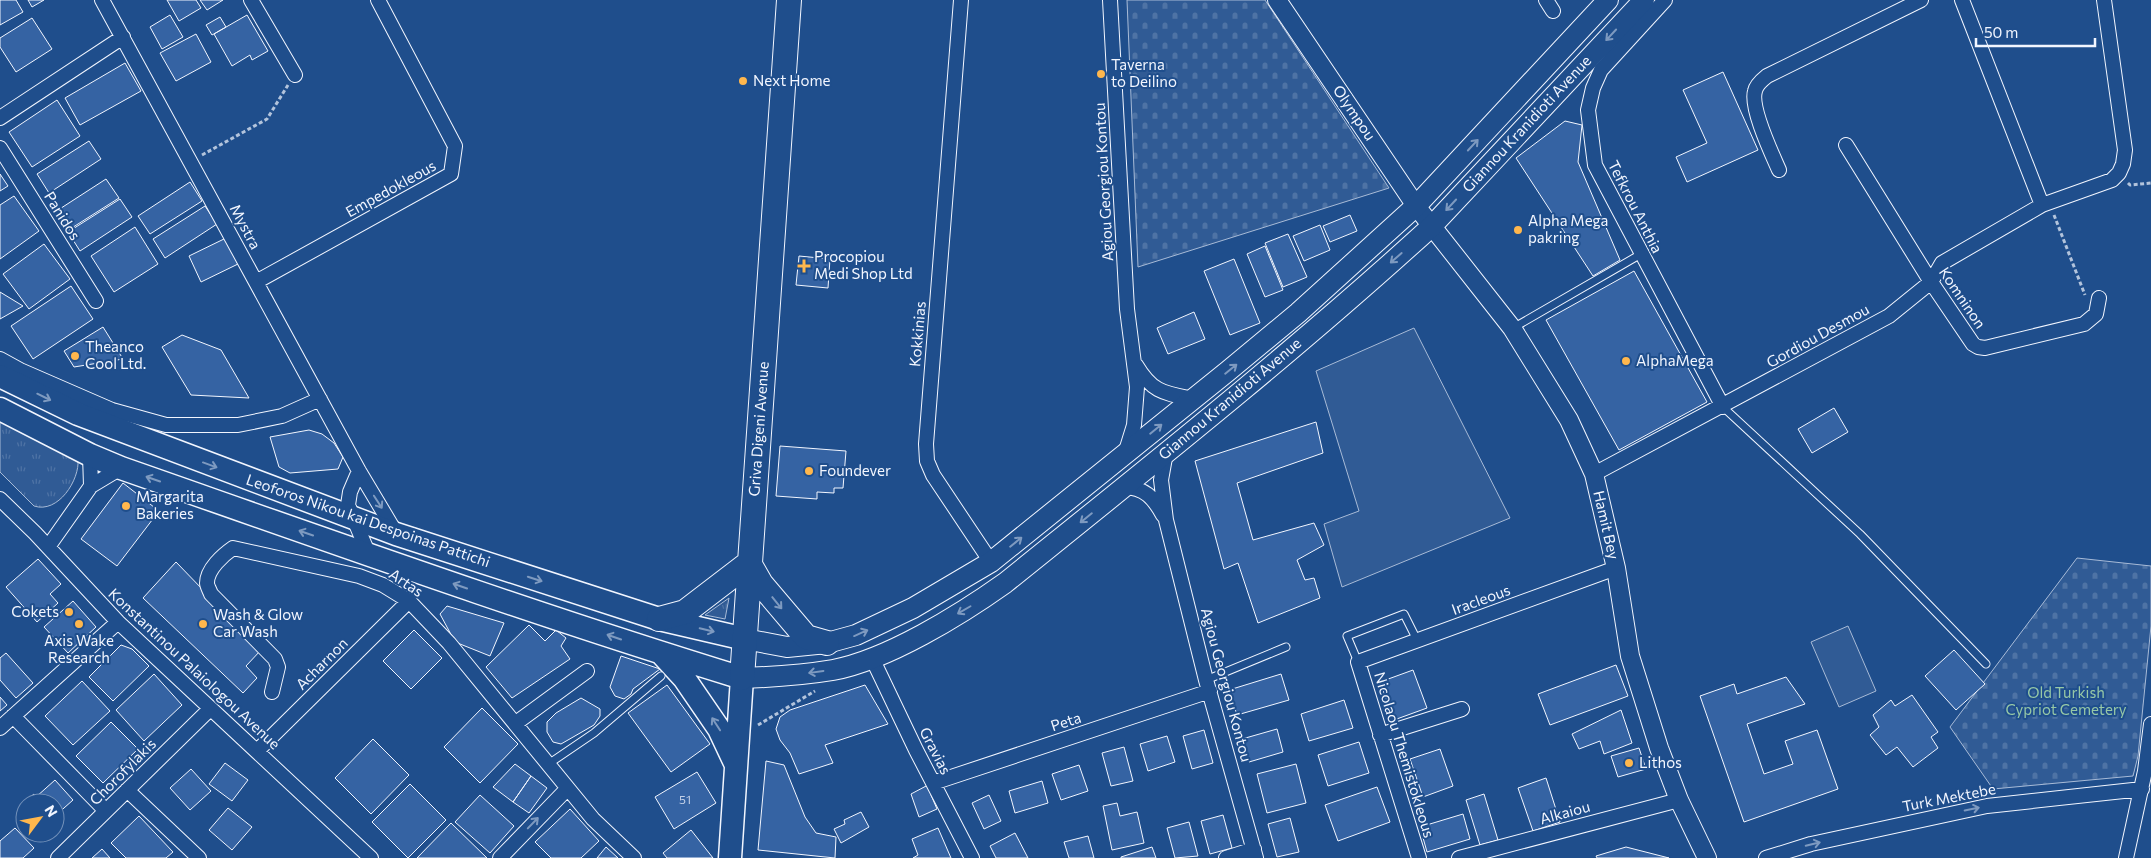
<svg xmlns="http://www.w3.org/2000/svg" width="2151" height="858" viewBox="0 0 2151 858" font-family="Commissioner,sans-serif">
<defs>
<pattern id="grass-tufts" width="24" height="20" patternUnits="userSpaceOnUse" patternTransform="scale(1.25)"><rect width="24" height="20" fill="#305b95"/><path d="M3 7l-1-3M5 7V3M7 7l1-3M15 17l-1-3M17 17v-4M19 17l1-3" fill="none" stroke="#4e73a5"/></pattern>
<pattern id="cemetery-stones" width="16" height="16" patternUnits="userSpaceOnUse" patternTransform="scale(1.25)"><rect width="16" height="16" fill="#305b95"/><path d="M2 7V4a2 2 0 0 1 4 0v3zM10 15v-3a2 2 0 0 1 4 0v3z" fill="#4e73a5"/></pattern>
</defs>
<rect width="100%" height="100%" fill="#1f4e8c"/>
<!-- grass -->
<path fill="url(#grass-tufts)" stroke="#a8bbd7" d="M0,414L78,459C80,480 58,514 34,506L0,472Z
M729,598L725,619L705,615Z"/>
<!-- cemetery -->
<path fill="url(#cemetery-stones)" stroke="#a8bbd7" d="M1127,0H1265L1389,188L1138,267Z
M2077,558L2151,566V626L2138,756L2133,776L1993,789L1950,727Z"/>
<!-- pitch -->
<path fill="#305b95" stroke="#a8bbd7" d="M1414,328L1510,518L1342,587L1324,524L1359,511L1316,371Z
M1848,626L1876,691L1839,707L1811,642Z"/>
<!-- building -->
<path fill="#3563a3" stroke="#f2f6ff" d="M0,0H16L23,12L0,25Z
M28,0H44L32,7Z
M167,0H196L201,8L179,21Z
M200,0H223L207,10Z
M170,15L183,37L162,49L150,27Z
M247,15L268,51L252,60L250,55L232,66L214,34Z
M220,17L226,27L212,35L206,25Z
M32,18L52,49L16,72L0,47V38Z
M196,34L211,62L176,81L160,53Z
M125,63L141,91L80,125L65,98Z
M1723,72L1758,150L1687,182L1676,157L1707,143L1683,90Z
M57,100L80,136L32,167L9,132Z
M1565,121L1582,125L1578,162L1620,260L1593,276L1516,158Z
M89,141L101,159L49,193L37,174Z
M0,174L8,186L0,191Z
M106,179L119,198L67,231L55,212Z
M190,182L202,201L150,234L138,216Z
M14,196L39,231L0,259V205Z
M120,199L132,217L80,251L68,232Z
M205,206L217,224L165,258L153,239Z
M1350,215L1357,231L1330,242L1323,226Z
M1320,225L1330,250L1304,261L1293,236Z
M135,227L158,264L114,292L91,256Z
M1288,234L1307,277L1283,287L1265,243Z
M226,238L238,264L201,282L189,256Z
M44,244L70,279L29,309L3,274Z
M1265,246L1283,290L1265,297L1247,254Z
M799,256L830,259L828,288L796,285Z
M1234,259L1260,323L1230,335L1204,271Z
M1634,271L1707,402L1619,450L1546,320Z
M71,286L93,319L33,359L11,326Z
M0,292L23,306L0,319Z
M1194,312L1205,339L1168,354L1157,328Z
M103,327L123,359L74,367L64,351Z
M182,335L221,350L249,398L191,395L162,347Z
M1834,408L1848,432L1812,453L1798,429Z
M1316,422L1323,453L1237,483L1253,540L1314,523L1324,545L1297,560L1305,580L1314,578L1320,598L1258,623L1238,563L1224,569L1195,461Z
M309,430L322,434L334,443L343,457L338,469L290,473L279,467L270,437Z
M780,446L846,451L843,488H834V493L817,492V499L776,496Z
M123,483L159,511L117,566L81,539Z
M38,559L61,584L50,594L58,603L37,622L6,587Z
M176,562L261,650L246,666L257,678L243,693L143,598Z
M73,601L96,627L68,653L44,627Z
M447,606L504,623L490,656L455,642L440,614Z
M529,625L545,641L556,630L566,638L561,646L570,659L512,698L486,667Z
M414,630L442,658L411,689L383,661Z
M121,645L132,649L149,666L113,701L89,677Z
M1954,650L1985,684L1956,710L1925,676Z
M6,653L33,683L16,698L0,680V658Z
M621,656L660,669L633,689L631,694L624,699L615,696L610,687Z
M1616,665L1628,696L1550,725L1538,694Z
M1413,670L1427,708L1394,720L1380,682Z
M154,674L182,705L144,741L116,710Z
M1281,674L1289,700L1237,715L1229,690Z
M1786,677L1805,704L1747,724L1764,774L1793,764L1785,741L1817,730L1838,789L1744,822L1700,696L1734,684L1737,694Z
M82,681L110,711L73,745L45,716Z
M667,685L710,744L671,772L628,713Z
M865,685L888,724L825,745L833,763L799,774L790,753L780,740L776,729L780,717L790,710Z
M1912,695L1938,732L1931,737L1938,748L1913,767L1897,747L1886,755L1870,735L1879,727L1873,715L1891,700L1895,706Z
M0,697L7,705L0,711Z
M581,698L600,709V716L594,725L561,744L553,742L547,732V722L556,713Z
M1344,700L1353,728L1309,741L1301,714Z
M482,708L518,744L480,783L444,747Z
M1621,710L1632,743L1604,754L1600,741L1579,749L1572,734Z
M111,722L138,749L103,783L76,756Z
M1277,729L1283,752L1249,762L1242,739Z
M1204,730L1213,763L1192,769L1183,736Z
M1167,736L1175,762L1148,771L1140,744Z
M373,739L409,775L371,814L335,778Z
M1359,742L1369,773L1328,786L1318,755Z
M1124,747L1133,781L1111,786L1102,753Z
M1639,748L1646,769L1618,777L1611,756Z
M1440,749L1453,786L1423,797L1410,759Z
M766,761L784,765L805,817L816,833L836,837L835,858L758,850Z
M225,763L248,780L232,801L209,784Z
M515,764L531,776L513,802L493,787Z
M1296,764L1306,803L1267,813L1257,774Z
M1079,765L1088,791L1061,800L1052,774Z
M191,769L211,791L190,810L170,788Z
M697,772L716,803L674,829L655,797Z
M531,776L547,788L529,813L513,802Z
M1546,778L1560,822L1533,831L1518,788Z
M55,780L73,800L55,816V803H42L36,797Z
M1042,781L1048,803L1015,813L1009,791Z
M410,784L446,820L408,858L372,822Z
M928,785L934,793L931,795L937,809L919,817L911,794Z
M1377,787L1390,822L1338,841L1325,805Z
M34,794L42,803H25V813L20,806Z
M1484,794L1498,840L1480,845L1466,800Z
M480,795L514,826L490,853L455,822Z
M989,795L1001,821L984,829L972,803Z
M1117,803L1120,816L1137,812L1144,843L1112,850L1103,806Z
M228,808L252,827L232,850L209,830Z
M570,809L599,841L581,858H551L535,842Z
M861,812L869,827L841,843L834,829L845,824L844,820Z
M1463,814L1470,839L1427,852L1420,827Z
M1223,815L1232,848L1210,854L1201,821Z
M139,816L173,852L166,858H126L111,843Z
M1290,818L1299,852L1277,857L1268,824Z
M55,819L62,827L55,833Z
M1189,822L1198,856L1175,858L1167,828Z
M451,823L487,858H417Z
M15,828L34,848L23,858H0V841Z
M938,828L951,858H913L918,855L912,839Z
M691,830L713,858H667L663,853Z
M42,833H55L47,839Z
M1015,833L1028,858H996L990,846Z
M1088,836L1094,858H1069L1064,842Z
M606,847L618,858H597Z
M1152,847L1156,858H1121V857Z
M1626,847L1669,858H1597L1596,856Z
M102,849L110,858H92Z"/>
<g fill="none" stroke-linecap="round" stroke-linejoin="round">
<!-- service casing -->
<g stroke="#f2f6ff" stroke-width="9">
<path id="service" d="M1513,328L1641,254
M1723,407L1860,534L1986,664
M1358,662L1347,636L1404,614L1417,640
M1206,680L1286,647
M547,765L594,733L661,676"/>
</g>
<!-- minor casing -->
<g stroke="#f2f6ff" stroke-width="16">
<path id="minor" d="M102,0L359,471L396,533
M251,0L295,75
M961,0L926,444L927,461L933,475L991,562
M1110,0L1127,309L1137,387L1134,425L1125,454
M1546,0L1553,11
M1665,0L1601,70L1593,88L1588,110L1595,165L1723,407
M1962,0L2042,205
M0,118L123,37
M1846,145L1931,282L1973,344L1978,347L1985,348L2084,324L2096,314L2099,298
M0,148L96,301
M1779,170C1772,154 1750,108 1755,91C1756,85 1762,80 1767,76L1921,0
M256,282L451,174L455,146L378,0
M0,359L20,370L112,410L166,425H238L282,416L320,399
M1136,365C1152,392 1163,393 1193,399
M1166,452L1161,480L1166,520L1206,680L1256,858
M90,455L91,486
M359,471L350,492L348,505L369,555
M1594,474L1889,316L1931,282L1942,263L2042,205L2112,180L2119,173L2123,164L2125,150L2104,0
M1124,487C1145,488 1153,497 1163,515
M0,499L35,533L118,622L371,858
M48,547L91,486L121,468
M872,658L916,750L972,858
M272,692L278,667L275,659L211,594C210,591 207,586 207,583C207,569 223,555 233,548L359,576L383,585L409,601L449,643L593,819L634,858
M13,716L106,811
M516,723L587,671
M0,728L118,622
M1380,735L1462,709
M257,751L409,601
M933,783L1210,691
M127,790L199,858
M58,858L210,709
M500,858L567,789
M1226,858L1254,849
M1419,858L1358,662L1616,568
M1459,858L1679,800
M1766,858L1811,844L1987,806L2142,789
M2126,858L2145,771L2151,724"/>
</g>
<!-- tertiary casing -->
<g stroke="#f2f6ff" stroke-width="20">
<path id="tertiary" d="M1277,0L1416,206L1512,328L1569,420L1594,474L1616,568L1630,656L1659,748L1679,800L1707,858"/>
</g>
<!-- secondary casing -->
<g stroke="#f2f6ff" stroke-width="22">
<path id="secondary" d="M745,639L787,647L827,643L856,635L913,608L991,562L1228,371L1298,313L1416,206L1608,0
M742,678C772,677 803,675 833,670C887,660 960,615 1005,583C1149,467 1295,351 1432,226L1644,0"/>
</g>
<!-- primary casing -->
<g stroke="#f2f6ff" stroke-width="25">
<path id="primary" d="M0,376L78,414L396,534L659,619L745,639
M0,409L90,455L121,468C327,540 533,614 742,678L730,858
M661,653L684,678L719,729L736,765"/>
</g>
<!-- trunk casing -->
<g stroke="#f2f6ff" stroke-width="26">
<path id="trunk" d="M749,563L761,584L806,637L827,643
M659,619L685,612L749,563
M742,678L789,0"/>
</g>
<!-- path -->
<path stroke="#b3c4dc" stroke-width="3" stroke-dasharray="4 2.5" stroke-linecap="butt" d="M202,155L267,119L288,85
M2128,183L2130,185L2151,183
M2054,215L2085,295
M758,725L815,691"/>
<!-- service -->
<use href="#service" stroke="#1f4e8c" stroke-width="7"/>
<!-- minor -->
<use href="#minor" stroke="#1f4e8c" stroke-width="14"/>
<!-- tertiary -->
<use href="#tertiary" stroke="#1f4e8c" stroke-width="18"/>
<!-- secondary -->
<use href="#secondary" stroke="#1f4e8c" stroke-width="20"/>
<!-- primary -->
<use href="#primary" stroke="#1f4e8c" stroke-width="22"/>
<!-- trunk -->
<use href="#trunk" stroke="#1f4e8c" stroke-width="24"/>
</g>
<!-- one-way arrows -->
<defs><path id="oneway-shaft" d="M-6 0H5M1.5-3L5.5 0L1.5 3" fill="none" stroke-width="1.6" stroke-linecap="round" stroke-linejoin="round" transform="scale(1.25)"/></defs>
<g stroke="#7e9ac0">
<use href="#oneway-shaft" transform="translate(1611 35) rotate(133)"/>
<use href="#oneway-shaft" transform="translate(1473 145) rotate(-47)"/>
<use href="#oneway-shaft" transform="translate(1451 205) rotate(133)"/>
<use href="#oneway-shaft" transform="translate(1396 258) rotate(139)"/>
<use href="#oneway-shaft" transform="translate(1231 369) rotate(-39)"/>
<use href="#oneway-shaft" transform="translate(44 397) rotate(26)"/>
<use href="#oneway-shaft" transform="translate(1156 429) rotate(-39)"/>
<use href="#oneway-shaft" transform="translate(210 465) rotate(20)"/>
<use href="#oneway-shaft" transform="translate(153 479) rotate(-161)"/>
<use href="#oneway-shaft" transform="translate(378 502) rotate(57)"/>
<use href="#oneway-shaft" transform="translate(1086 518) rotate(141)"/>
<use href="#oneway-shaft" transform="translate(306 533) rotate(-161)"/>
<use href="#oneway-shaft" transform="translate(1016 542) rotate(-39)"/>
<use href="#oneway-shaft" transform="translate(535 579) rotate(18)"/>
<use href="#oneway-shaft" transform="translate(460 586) rotate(-161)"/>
<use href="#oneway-shaft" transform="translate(777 603) rotate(51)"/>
<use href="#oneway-shaft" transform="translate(964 610) rotate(150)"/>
<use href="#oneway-shaft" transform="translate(707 630) rotate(13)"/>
<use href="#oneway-shaft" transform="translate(861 633) rotate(-24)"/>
<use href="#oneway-shaft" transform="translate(614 637) rotate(-161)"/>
<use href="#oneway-shaft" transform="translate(816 672) rotate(172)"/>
<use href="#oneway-shaft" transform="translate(716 724) rotate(-123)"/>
<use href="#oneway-shaft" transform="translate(1972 809) rotate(-12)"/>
<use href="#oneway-shaft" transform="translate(533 823) rotate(-46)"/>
<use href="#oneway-shaft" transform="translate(1813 844) rotate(-14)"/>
</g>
<!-- markers -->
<g fill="#ffb74d" stroke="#1f4e8c" stroke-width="2">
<circle cx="1101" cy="74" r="5"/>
<circle cx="743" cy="81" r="5"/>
<circle cx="1518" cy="230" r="5"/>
<path d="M801.5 258.5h5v5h5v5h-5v5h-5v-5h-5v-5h5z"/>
<circle cx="75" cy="356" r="5"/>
<circle cx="1626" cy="361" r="5"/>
<circle cx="809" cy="471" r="5"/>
<circle cx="126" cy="506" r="5"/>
<circle cx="69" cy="612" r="5"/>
<circle cx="79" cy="624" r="5"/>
<circle cx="203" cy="624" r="5"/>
<circle cx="1629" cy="763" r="5"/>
</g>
<g text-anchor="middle" stroke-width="4" stroke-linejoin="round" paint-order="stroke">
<!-- number labels -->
<g font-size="12" fill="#c3d1e8">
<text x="685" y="804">51</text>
</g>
<!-- poi labels -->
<g font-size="15" fill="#f2f6ff" stroke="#1f4e8c" text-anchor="start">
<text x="1111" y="70">Taverna<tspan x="1111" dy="17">to Deilino</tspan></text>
<text x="753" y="86">Next Home</text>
<text x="1528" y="226">Alpha Mega<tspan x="1528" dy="17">pakring</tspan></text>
<text x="814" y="262">Procopiou<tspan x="814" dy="17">Medi Shop Ltd</tspan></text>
<text x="85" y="352">Theanco<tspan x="85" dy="17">Cool Ltd.</tspan></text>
<text x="1636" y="366">AlphaMega</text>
<text x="819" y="476">Foundever</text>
<text x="136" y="502">Margarita<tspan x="136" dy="17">Bakeries</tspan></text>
<text x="59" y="617" text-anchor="end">Cokets</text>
<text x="213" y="620">Wash &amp; Glow<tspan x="213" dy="17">Car Wash</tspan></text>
<text x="79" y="646" text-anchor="middle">Axis Wake<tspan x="79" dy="17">Research</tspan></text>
<text x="1639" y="768">Lithos</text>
</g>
<!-- street labels -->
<g font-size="15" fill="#f2f6ff" stroke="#1f4e8c">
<text transform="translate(1354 113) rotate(56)" y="5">Olympou</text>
<text transform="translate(1527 124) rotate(-47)" y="5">Giannou Kranidioti Avenue</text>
<text transform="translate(1104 182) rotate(-93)" y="5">Agiou Georgiou Kontou</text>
<text transform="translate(391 189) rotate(-29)" y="5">Empedokleous</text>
<text transform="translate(1635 207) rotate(63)" y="5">Tefkrou Anthia</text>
<text transform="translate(62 216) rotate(58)" y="5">Panidos</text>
<text transform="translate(245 227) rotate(62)" y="5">Mystra</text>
<text transform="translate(1962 298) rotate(56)" y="5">Komninon</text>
<text transform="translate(918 334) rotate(-85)" y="5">Kokkinias</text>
<text transform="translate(1818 336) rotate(-29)" y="5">Gordiou Desmou</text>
<text transform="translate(1230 399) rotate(-40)" y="5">Giannou Kranidioti Avenue</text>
<text transform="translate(759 429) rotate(-86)" y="5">Griva Digeni Avenue</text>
<text transform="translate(368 521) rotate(19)" y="5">Leoforos Nikou kai Despoinas Pattichi</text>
<text transform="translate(1606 525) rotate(77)" y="5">Hamit Bey</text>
<text transform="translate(406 583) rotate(34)" y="5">Artas</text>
<text transform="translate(1481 600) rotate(-20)" y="5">Iracleous</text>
<text transform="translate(322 664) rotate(-45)" y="5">Acharnon</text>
<text transform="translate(194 669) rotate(43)" y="5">Konstantinou Palaiologou Avenue</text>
<text transform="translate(1226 685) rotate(75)" y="5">Agiou Georgiou Kontou</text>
<text transform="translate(1066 722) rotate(-18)" y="5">Peta</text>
<text transform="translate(935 751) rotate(63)" y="5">Gravias</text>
<text transform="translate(1404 755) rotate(73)" y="5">Nicolaou Themistokleous</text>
<text transform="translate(123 772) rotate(-45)" y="5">Chorofylakis</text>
<text transform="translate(1949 798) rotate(-11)" y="5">Turk Mektebe</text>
<text transform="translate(1565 813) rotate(-15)" y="5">Alkaiou</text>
</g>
<!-- park labels -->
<g font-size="15" fill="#97c8a6" stroke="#1f4e8c">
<text x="2066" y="698">Old Turkish<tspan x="2066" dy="17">Cypriot Cemetery</tspan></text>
</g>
</g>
<!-- north arrow -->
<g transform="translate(40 818) rotate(58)"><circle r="24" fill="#1f4e8c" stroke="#7391ba"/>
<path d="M0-4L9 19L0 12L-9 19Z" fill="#ffb74d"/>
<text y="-8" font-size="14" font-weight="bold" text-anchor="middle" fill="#f2f6ff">N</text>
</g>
<!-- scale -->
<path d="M1976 38v8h119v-8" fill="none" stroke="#f2f6ff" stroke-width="2.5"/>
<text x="1984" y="38" font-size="15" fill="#f2f6ff" stroke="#1f4e8c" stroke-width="4" paint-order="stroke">50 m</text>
</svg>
